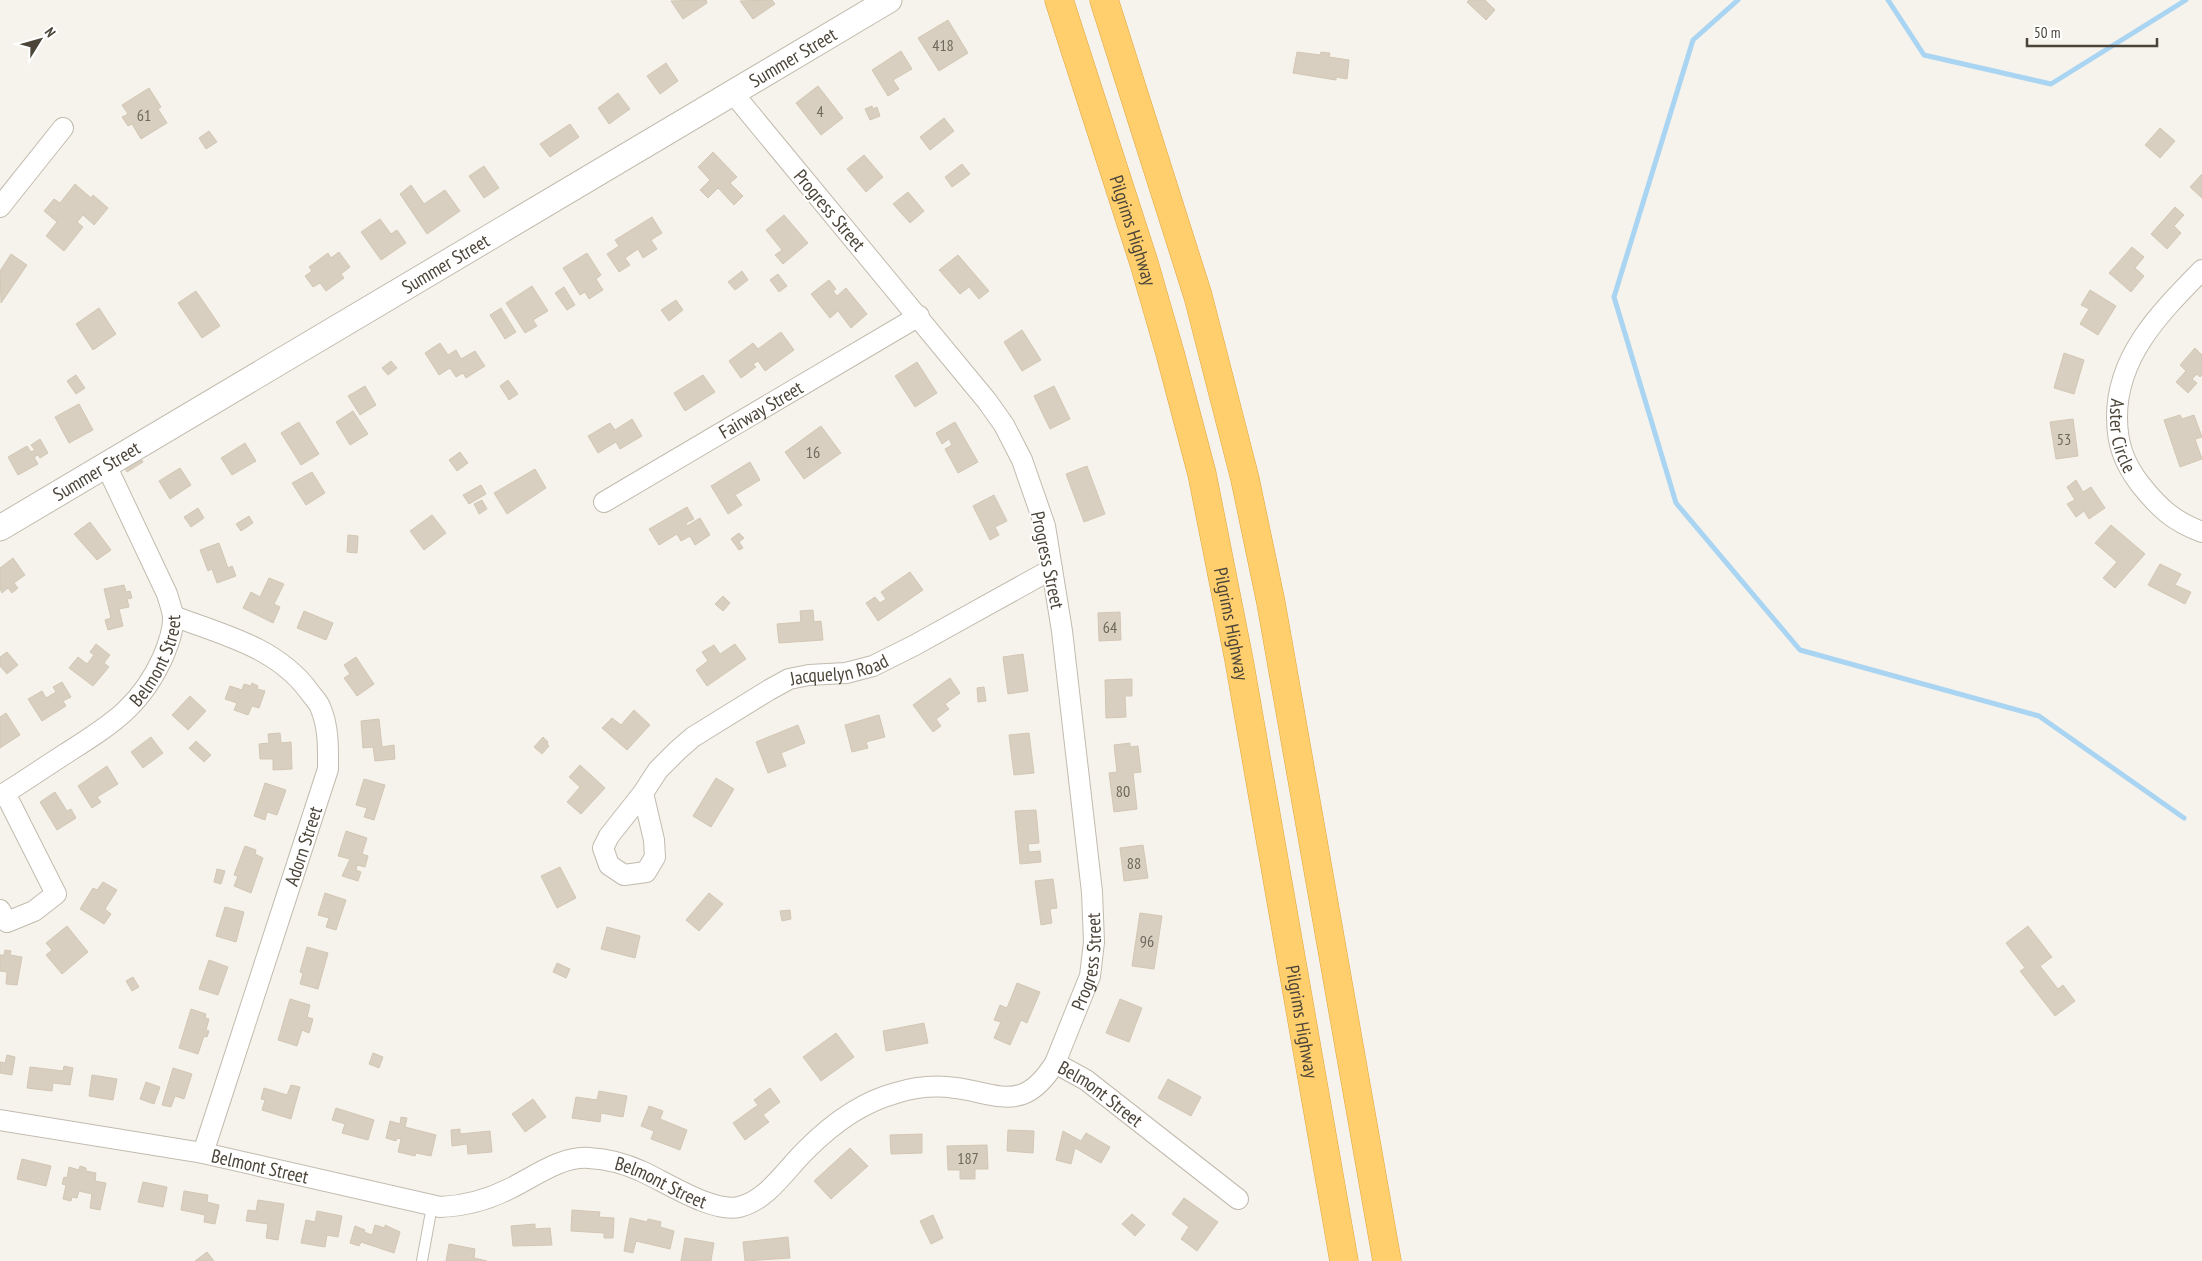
<svg xmlns="http://www.w3.org/2000/svg" width="2202" height="1261" viewBox="0 0 2202 1261" font-family="'PT Sans Narrow',sans-serif">
<rect width="100%" height="100%" fill="#f6f3ec"/>
<g fill="none" stroke-linecap="round" stroke-linejoin="round">
<!-- stream -->
<path stroke="#a9d4f2" stroke-width="5" d="M1738,0L1693,40L1614,297L1676,503L1800,650L2039,716L2184,818
M1888,0L1924,55L2051,84L2186,0"/>
</g>
<!-- building -->
<path fill="#d8cfc1" stroke="#d3c7b4" d="M706,0L707,3L683,19L671,1Z
M772,0L775,4L753,19L740,1Z
M1469,0H1485L1495,10L1486,20L1467,2Z
M948,20L968,53L939,71L918,38Z
M901,51L912,69L893,80L899,89L888,96L872,70Z
M1297,52L1320,55L1321,52L1330,53L1329,57L1349,60L1347,79L1336,77V80L1293,73Z
M666,63L678,81L660,94L647,76Z
M818,86L843,118L821,135L796,103Z
M149,88L161,107L158,109L167,123L141,139L132,124L128,126L122,117L128,114L122,105Z
M618,93L630,109L609,124L598,108Z
M872,106L873,109L877,107L880,116L870,120L865,109Z
M944,118L954,131L930,150L920,137Z
M570,124L579,137L550,157L540,144Z
M2160,128L2175,141L2160,158L2145,145Z
M209,131L217,142L206,149L199,138Z
M713,152L737,177L730,183L743,196L734,205L718,188L708,198L700,190L710,180L698,167Z
M864,155L883,177L866,192L847,169Z
M962,164L970,174L952,187L945,177Z
M484,166L499,188L484,198L469,176Z
M2202,174V198L2190,187Z
M75,184L91,198L93,195L108,208L94,225L83,215L77,222L83,227L64,251L46,236L57,222L44,211L54,199L60,203Z
M411,185L424,204L445,190L460,211L427,234L400,194Z
M908,192L924,211L910,223L893,204Z
M2175,207L2184,215L2174,226L2181,233L2167,249L2151,234Z
M784,215L808,243L783,264L775,255L782,250L766,230Z
M652,217L662,233L651,240L657,249L643,258L638,249L625,258L630,265L619,272L607,254L619,246L615,240Z
M380,219L391,234L397,230L406,243L381,260L361,232Z
M2132,247L2144,257L2135,268L2144,276L2131,292L2109,273Z
M339,252L350,267L341,274L344,278L326,291L320,283L313,287L305,276L312,271L309,267L328,253L331,258Z
M587,253L601,275L596,279L603,290L589,299L585,292L580,295L563,268Z
M11,254L27,265L1,303L0,271Z
M958,255L989,291L979,299L969,287L960,294L939,270Z
M742,271L748,280L735,290L728,282Z
M778,274L787,286L779,292L770,280Z
M829,280L836,289L833,291L837,296L846,288L867,314L851,328L838,311L830,318L811,294Z
M532,286L548,311L533,320L537,326L525,333L506,303Z
M564,287L575,305L567,310L555,293Z
M2090,290L2116,306L2098,335L2080,324L2089,309L2081,305Z
M196,291L220,326L202,338L178,303Z
M676,300L683,310L669,321L661,310Z
M99,308L116,334L93,350L76,324Z
M501,308L516,332L505,339L490,315Z
M1022,330L1041,360L1022,371L1004,342Z
M781,332L794,350L765,371L758,361L753,364L756,367L741,378L729,361L753,343L758,349Z
M440,343L448,355L456,350L461,359L475,351L485,366L466,378L463,373L456,377L450,368L439,375L425,353Z
M2195,348L2202,355V375L2200,377L2197,374L2192,379L2197,383L2188,393L2176,382L2186,371L2180,365Z
M2064,353L2084,360L2074,394L2054,388Z
M391,361L397,368L388,375L382,368Z
M917,362L937,393L915,407L895,376Z
M76,375L85,388L76,394L67,381Z
M703,375L715,392L685,411L674,393Z
M508,380L518,394L509,400L500,386Z
M365,386L376,405L360,415L348,396Z
M1054,386L1070,419L1050,429L1034,396Z
M79,404L93,430L69,443L55,417Z
M353,411L368,434L350,445L336,422Z
M2180,415L2182,419L2194,415L2202,437L2195,439L2202,459L2180,467L2164,420Z
M632,419L642,436L620,449L616,442L598,453L588,436L610,423L615,430Z
M2073,419L2078,456L2056,459L2050,422Z
M299,422L319,454L301,465L281,433Z
M955,422L978,462L958,473L945,449L952,445L949,439L942,444L936,433Z
M821,426L841,453L804,479L785,452Z
M40,439L48,453L40,458L38,455L34,457L38,464L18,475L8,457L27,446L31,452L35,450L31,445Z
M245,443L256,461L232,475L221,458Z
M460,452L468,463L457,471L449,460Z
M138,453L143,462L127,472L122,463Z
M750,462L760,480L735,495L742,505L728,514L711,486Z
M1087,466L1105,514L1084,522L1066,474Z
M180,468L191,485L170,499L159,481Z
M535,469L546,488L507,514L494,493Z
M312,472L325,493L306,505L292,483Z
M2076,480L2083,492L2091,487L2105,508L2089,519L2084,511L2076,517L2067,504L2075,500L2067,487Z
M481,485L486,494L469,504L463,495Z
M994,495L1007,521L995,527L999,535L990,540L973,506Z
M482,500L487,509L479,514L474,504Z
M687,507L694,519L686,523L687,526L700,518L710,535L695,545L690,536L681,541L677,534L659,545L649,529Z
M198,508L204,518L191,527L184,517Z
M432,515L446,533L424,550L410,531Z
M249,516L253,523L241,531L236,524Z
M90,522L111,550L97,560L74,534Z
M2111,525L2145,554L2115,588L2103,578L2117,562L2095,543Z
M739,533L744,538L739,542L743,548L739,550L731,539Z
M348,535L358,536L357,553L347,552Z
M219,543L228,568L232,566L236,576L217,583L212,569L208,571L200,550Z
M13,558L25,575L14,583L18,588L12,593L8,588L2,593L0,589V568Z
M2160,564L2181,574L2175,585L2191,592L2185,604L2148,585Z
M910,572L923,590L878,621L866,603L875,597L880,603L886,599L881,592Z
M269,578L284,584L274,604L280,607L273,623L243,608L251,592L260,597Z
M124,585L126,592L130,591L132,598L127,599L129,607L119,609L123,626L108,630L105,620L111,618L104,589Z
M723,596L730,603L723,611L715,604Z
M813,610L814,622L821,621L823,640L779,643L777,624L801,622L800,611Z
M304,611L333,623L326,640L297,628Z
M1120,612L1121,640L1099,641L1098,613Z
M96,644L110,655L104,663L109,667L93,686L69,668L78,657L87,664L94,655L90,652Z
M735,644L746,659L707,686L696,670L708,661L702,652L714,645L720,654Z
M7,652L18,665L7,674L0,666V657Z
M1023,654L1028,691L1008,694L1003,657Z
M356,657L374,684L357,696L344,678L350,674L344,665Z
M950,678L960,693L945,704L949,709L936,719L941,726L933,732L913,705Z
M1132,679V696H1125L1126,717L1106,718L1105,680Z
M62,682L71,697L63,701L66,706L42,721L28,699L42,691L46,698L56,692L53,687Z
M252,683L258,686L257,689L265,691L259,708L252,706L248,715L234,710L237,703L225,699L230,686L242,690L244,684L251,686Z
M984,687L986,701L978,702L977,688Z
M190,696L206,711L188,730L172,715Z
M634,710L650,725L627,750L602,728L612,718L621,725Z
M6,713L20,735L0,748V717Z
M879,715L885,737L866,742L868,748L852,752L845,725Z
M379,719L382,747L394,745L395,759L375,761L373,747L363,748L361,721Z
M798,725L805,743L781,753L786,766L768,773L756,742Z
M280,733L281,743L291,742L292,769L273,770V759H260L259,744L269,743L268,734Z
M1029,733L1034,773L1014,775L1009,735Z
M151,737L163,753L143,768L131,752Z
M543,737L548,742L547,744L549,746L542,754L534,747Z
M196,741L211,755L204,762L189,748Z
M1130,743V747L1138,746L1141,772L1133,773L1137,809L1114,812L1109,773L1117,772L1114,745Z
M580,765L605,788L581,814L567,802L580,787L569,777Z
M107,766L118,784L97,797L101,802L92,808L78,786Z
M716,778L734,789L711,827L693,816Z
M364,779L385,785L374,820L364,817L367,808L356,805Z
M265,783L286,790L277,815L267,812L265,820L254,816Z
M55,792L67,811L71,809L76,818L57,830L40,802Z
M1036,810L1039,843L1028,844L1029,852L1040,851L1041,862L1020,864L1015,811Z
M346,831L367,838L362,854L368,856L365,867L357,865L356,870L361,872L358,881L342,876L350,859L338,856Z
M1143,845L1148,878L1124,881L1120,848Z
M245,846L256,850L255,854L263,858L251,893L234,886L238,876L234,875Z
M560,867L576,898L557,908L541,876Z
M217,869L225,871L221,884L214,882Z
M1053,879L1057,908L1050,909L1052,923L1041,925L1035,881Z
M103,882L117,890L105,909L111,914L104,924L80,909L93,888L97,890Z
M325,893L346,900L336,930L326,927L329,918L318,915Z
M709,893L723,904L699,931L686,920Z
M225,907L244,912L236,942L216,936Z
M790,910L791,919L782,921L780,911Z
M1140,913L1162,916L1154,969L1132,966Z
M67,926L88,952L62,974L46,955L52,950L46,943Z
M2028,926L2052,957L2040,966L2058,989L2063,985L2075,1001L2055,1016L2020,971L2025,968L2006,943Z
M607,927L640,936L635,958L601,949Z
M307,947L328,953L318,989L300,984L303,973L300,972Z
M5,950L11,951L10,955L22,957L17,985L6,984L7,972L0,971V955H4Z
M209,960L228,967L218,995L199,989Z
M557,963L570,969L566,978L553,972Z
M133,977L139,987L132,991L126,981Z
M1017,983L1040,992L1027,1023L1021,1020L1010,1045L994,1038L1001,1022L994,1020L1000,1005L1007,1008Z
M290,999L310,1005L307,1017L313,1019L309,1033L302,1030L297,1046L278,1040Z
M1120,999L1142,1008L1129,1042L1106,1033Z
M191,1009L206,1014L205,1018L209,1019L206,1030L209,1031L207,1037L204,1036L198,1054L179,1048Z
M924,1023L928,1043L886,1051L883,1031Z
M836,1033L854,1057L821,1081L803,1057Z
M373,1053L383,1057L379,1068L369,1064Z
M7,1055L15,1057L12,1075L0,1073V1062L5,1063Z
M64,1066L73,1068L70,1085L53,1083L52,1091L27,1088L30,1067L63,1071Z
M173,1068L192,1074L184,1099L175,1096L171,1107L162,1105Z
M92,1075L117,1079L113,1100L89,1096Z
M1168,1079L1201,1097L1191,1116L1158,1098Z
M146,1082L160,1087L154,1104L140,1099Z
M291,1085L300,1087L291,1119L262,1110L265,1100L261,1099L264,1088L287,1095Z
M770,1088L780,1102L763,1115L769,1122L745,1140L733,1123L758,1105L754,1100Z
M599,1091L627,1096L623,1117L601,1113L600,1122L572,1118L576,1097L597,1100Z
M533,1099L546,1117L525,1132L512,1114Z
M649,1106L663,1111L660,1119L687,1130L680,1150L651,1139L654,1131L641,1126Z
M336,1108L374,1120L368,1140L342,1133L345,1124L332,1120Z
M401,1117L407,1118L405,1127L436,1135L431,1156L416,1153L415,1156L398,1152L401,1139L397,1138L396,1141L386,1138L390,1121L400,1124Z
M460,1129V1134L490,1131L492,1152L468,1154L467,1144L452,1146L451,1130Z
M1008,1130L1034,1131L1033,1153L1007,1151Z
M1063,1131L1081,1141L1086,1133L1110,1147L1101,1163L1075,1148L1071,1164L1056,1160Z
M922,1134V1153L891,1154L890,1135Z
M987,1145L988,1169H975V1179H960V1170H948L947,1146Z
M850,1148L868,1166L831,1199L814,1181Z
M22,1159L51,1166L46,1186L17,1179Z
M80,1166L86,1168V1171L96,1173L95,1181L106,1183L100,1210L90,1208L92,1194L79,1191L77,1198L72,1197L71,1201L63,1199L66,1185L62,1184L64,1177L67,1178L69,1167L79,1170Z
M143,1182L167,1187L163,1207L138,1202Z
M184,1191L208,1195L207,1202L219,1205L215,1224L204,1222L205,1215L181,1210Z
M1184,1198L1218,1222L1197,1251L1181,1239L1189,1227L1172,1214Z
M258,1200L284,1204L278,1240L266,1238L268,1224L246,1221L248,1210L256,1211Z
M572,1210L600,1212L599,1217L614,1218L613,1238H604V1233L571,1231Z
M317,1211L342,1216L338,1237L327,1235L325,1247L301,1243L306,1220L315,1222Z
M1132,1214L1145,1225L1135,1236L1122,1224Z
M933,1215L943,1238L931,1244L920,1221Z
M630,1218L647,1222L648,1219L661,1222L660,1227L674,1231L670,1249L636,1241L633,1253L624,1251Z
M535,1224V1229L550,1228L552,1245L513,1246L511,1226Z
M375,1225L385,1228V1225L400,1232L394,1253L361,1242L359,1246L350,1243L355,1226L365,1230L364,1232L372,1235Z
M788,1237L790,1258L745,1261L743,1242Z
M685,1238L714,1243L711,1261H681Z
M449,1244L475,1249L474,1258L487,1261H446Z
M207,1252L214,1261H195Z"/>
<g fill="none" stroke-linecap="round" stroke-linejoin="round">
<!-- service casing -->
<g stroke="#c2bbae" stroke-width="12">
<path id="service" d="M422,1261L432,1206"/>
</g>
<!-- minor casing -->
<g stroke="#c2bbae" stroke-width="22">
<g id="minor">
<path d="M0,207L63,128"/>
<path id="s1" d="M2202,270C2161,312 2117,355 2117,417C2117,444 2124,463 2140,484C2159,508 2173,521 2202,532"/>
<path id="s2" d="M604,502L919,316"/>
<path d="M173,616C221,634 276,647 308,690C312,696 319,702 321,709C329,729 328,749 328,769L203,1153"/>
<path id="s3" d="M643,793L654,840L655,857L646,872L624,875L609,865L603,848L609,836L643,793L658,770L678,750L693,737L769,690L789,679L809,675L846,673L873,666L915,645L1052,569"/>
<path id="s4" d="M0,796C22,783 43,768 65,754C110,725 140,708 163,657C168,645 174,630 173,616C172,609 169,601 167,594L106,465"/>
<path d="M0,910L7,922L34,911L56,894L5,793"/>
<path id="s5" d="M1055,1063L1086,1080L1238,1199"/>
<path id="s6" d="M0,1120L203,1153L440,1207C465,1206 487,1200 509,1189C534,1177 560,1156 589,1158C606,1159 626,1164 641,1171C666,1182 712,1213 739,1207C768,1200 786,1169 807,1149C831,1125 862,1102 896,1093C915,1087 936,1085 956,1088C977,1090 1002,1102 1023,1094C1036,1089 1048,1074 1055,1063L1090,976L1094,942L1092,892L1062,631L1045,526L1022,460L1004,425L987,401L732,92"/>
</g>
</g>
<!-- tertiary casing -->
<g stroke="#c2bbae" stroke-width="27">
<g id="tertiary">
<path id="s7" d="M0,528L889,0"/>
</g>
</g>
<!-- motorway casing -->
<g stroke="#e0a43c" stroke-width="29">
<g id="motorway">
<path id="s8" d="M1059,0L1144,263L1170,353L1202,474L1239,660L1344,1261"/>
<path d="M1104,0L1198,296L1245,479L1271,603L1387,1261"/>
</g>
</g>
<!-- service -->
<use href="#service" stroke="#fff" stroke-width="10"/>
<!-- minor -->
<use href="#minor" stroke="#fff" stroke-width="20"/>
<!-- tertiary -->
<use href="#tertiary" stroke="#fff" stroke-width="25"/>
<!-- motorway -->
<use href="#motorway" stroke="#ffcf6e" stroke-width="28"/>
</g>
<g text-anchor="middle" stroke-width="4" stroke-linejoin="round" paint-order="stroke">
<!-- number labels -->
<g font-size="16" fill="#6e675b">
<text x="943" y="51">418</text>
<text x="820" y="117">4</text>
<text x="144" y="121">61</text>
<text x="2064" y="445">53</text>
<text x="813" y="458">16</text>
<text x="1110" y="633">64</text>
<text x="1123" y="797">80</text>
<text x="1134" y="869">88</text>
<text x="1147" y="947">96</text>
<text x="968" y="1164">187</text>
</g>
<!-- street labels -->
<g font-size="19" fill="#4b4439" stroke="#fff">
<text dy="7" stroke="none"><textPath href="#s7" startOffset="922">Summer Street</textPath></text>
<text transform="translate(830 210) rotate(50)" y="7">Progress Street</text>
<text dy="7" stroke="none"><textPath href="#s8" startOffset="242">Pilgrims Highway</textPath></text>
<text dy="7" stroke="none"><textPath href="#s7" startOffset="518">Summer Street</textPath></text>
<text dy="7" stroke="none"><textPath href="#s2" startOffset="182">Fairway Street</textPath></text>
<text dy="7" stroke="none"><textPath href="#s1" startOffset="194">Aster Circle</textPath></text>
<text dy="7" stroke="none"><textPath href="#s7" startOffset="112">Summer Street</textPath></text>
<text transform="translate(1048 560) rotate(78)" y="7">Progress Street</text>
<text dy="7" stroke="none"><textPath href="#s8" startOffset="648">Pilgrims Highway</textPath></text>
<text dy="7" stroke="none"><textPath href="#s4" startOffset="212">Belmont Street</textPath></text>
<text dy="7" stroke="none"><textPath href="#s3" startOffset="448">Jacquelyn Road</textPath></text>
<text transform="translate(303 846) rotate(-72)" y="7">Adorn Street</text>
<text dy="7" stroke="none"><textPath href="#s6" startOffset="1246">Progress Street</textPath></text>
<text dy="7" stroke="none"><textPath href="#s8" startOffset="1052">Pilgrims Highway</textPath></text>
<text dy="7" stroke="none"><textPath href="#s5" startOffset="55">Belmont Street</textPath></text>
<text dy="7" stroke="none"><textPath href="#s6" startOffset="264">Belmont Street</textPath></text>
<text dy="7" stroke="none"><textPath href="#s6" startOffset="684">Belmont Street</textPath></text>
</g>
</g>
<!-- north arrow -->
<g transform="translate(40 40) rotate(53)" stroke="#ffffff" stroke-width="4" paint-order="stroke">
<path d="M0-4L9 19L0 12L-9 19Z" fill="#4b4439"/>
<text y="-8" font-size="14" font-weight="bold" text-anchor="middle" fill="#4b4439">N</text>
</g>
<!-- scale -->
<path d="M2027 38v8h130v-8" fill="none" stroke="#4b4439" stroke-width="2.5"/>
<text x="2034" y="38" font-size="15" fill="#4b4439" stroke="#ffffff" stroke-width="4" paint-order="stroke">50 m</text>
</svg>
